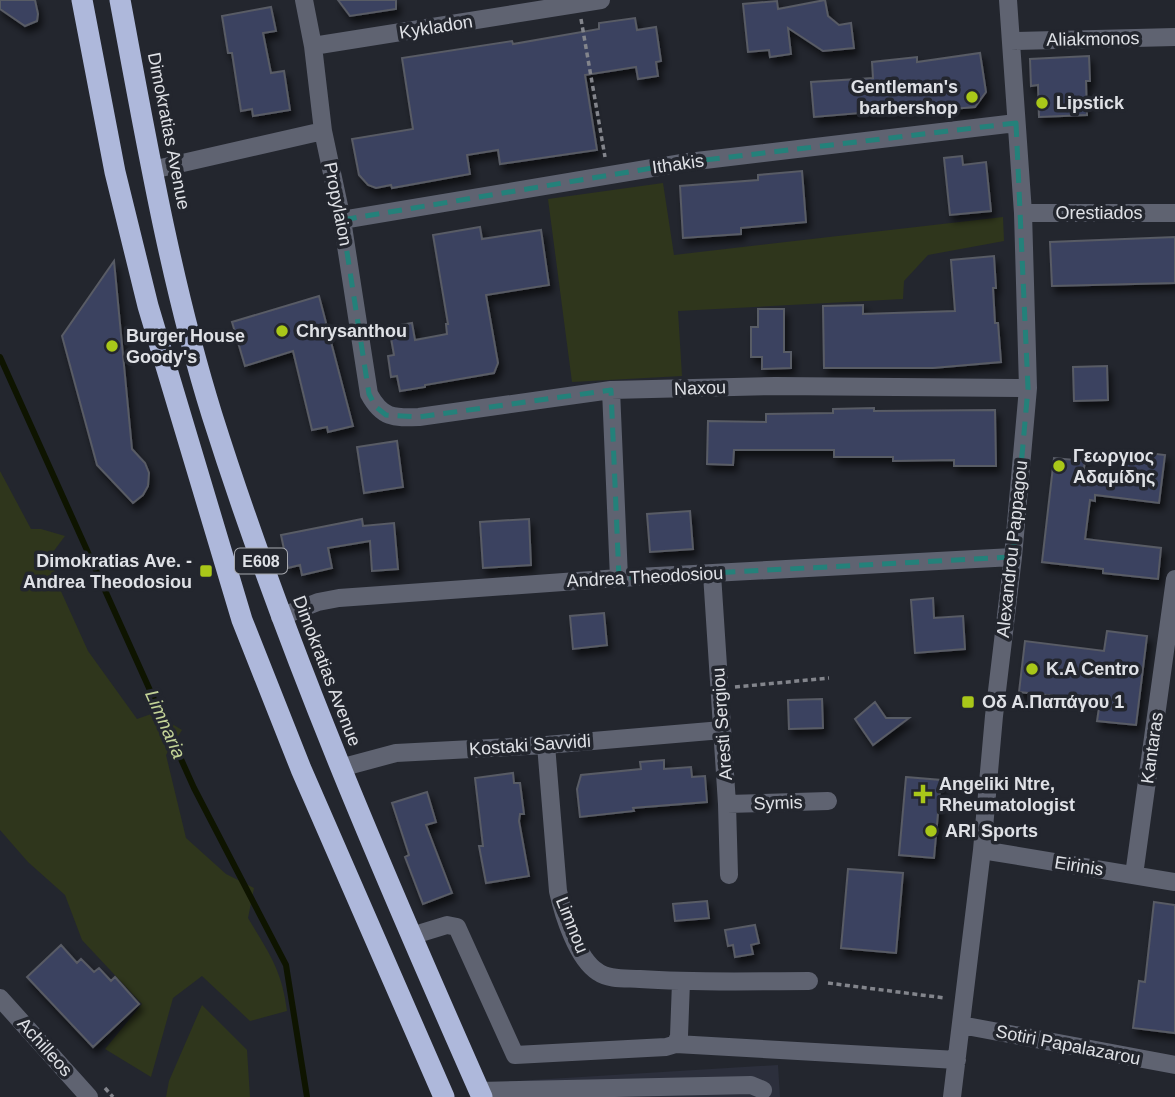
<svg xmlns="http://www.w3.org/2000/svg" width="1175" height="1097" viewBox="0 0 1175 1097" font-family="Helvetica,sans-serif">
<defs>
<filter id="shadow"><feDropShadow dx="3.5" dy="6" stdDeviation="3.5" flood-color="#0009"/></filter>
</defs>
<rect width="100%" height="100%" fill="#23262e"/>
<!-- built -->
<path fill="#2c2f3c" d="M778,1065L780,1097H492L485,1083Z"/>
<!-- green -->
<path fill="#2f361c" d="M663,183L674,255L1003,217L1004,241L928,255L904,281L903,299L678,311L682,376L572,382L548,199Z
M0,471L31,529H41L65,536L50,556L59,587L88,651L137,719L154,713L182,730L166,755L186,838L226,874L254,888L248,918C269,953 282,970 287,1011L250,1021L202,976L173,998L151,1077L105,1049L142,1004L82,940L65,895L28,862L0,830Z
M202,1005L247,1050L250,1097H166L169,1081Z"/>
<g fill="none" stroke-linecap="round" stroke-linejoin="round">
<!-- stream -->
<path stroke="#0e1400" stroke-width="6" d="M0,357L194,788L286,965L307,1097"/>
</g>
<!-- building -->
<path fill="#3b4260" stroke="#595b65" stroke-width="2" filter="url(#shadow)" d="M0,0H35L38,14L37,21L25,26L0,9Z
M338,0H396V9L350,16Z
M825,0L828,16L839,25L851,23L854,48L823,51L788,28L791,54L770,57L769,50L748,52L743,4L777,1L778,9Z
M271,7L276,31L263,33L271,73L284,71L290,110L253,116L252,109L241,111L232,53H228L222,16Z
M635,18L637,30L656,27L661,61L656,62L658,76L638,79L636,67L585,75L597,150L500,164L498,150L467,155L470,174L392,188L391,185L376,188L368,185L359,175L352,139L413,129L402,58L512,41L513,44L599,29V23Z
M980,53L986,92L975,107L941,110V106L814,117L811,82L873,78L872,62L917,57V62Z
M1089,56L1090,81H1086L1087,115L1039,117L1038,85L1031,86L1030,59Z
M962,156L963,165L986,162L991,211L950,215L944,158Z
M802,171L806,222L741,228V234L683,238L680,186L758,180V175Z
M480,227L482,239L541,230L549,285L486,295L498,363L494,373L425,385V387L400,391L397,376L391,377L388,356L394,355L389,327L412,323L415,340L447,334L446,324H448L433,235Z
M1175,237V283L1052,286L1050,242Z
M994,256L996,288H993L995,323H998L1001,362L933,368H824L823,306L863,305V314L955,311L951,260Z
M114,261L132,449L145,463L149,473L148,486L143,495L133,503L97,465L62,336Z
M319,296L353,426L328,432L327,427L312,430L293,351L245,366L232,322Z
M758,309H784V352H791V368L762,369V357H751V327H758Z
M1107,366L1108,400L1074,401L1073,367Z
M874,408V411L995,410L996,466H954V460L893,461V457H834V450H734L733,465L707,464L708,421L766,422V414L833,413V409Z
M397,441L403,487L364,493L357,447Z
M1123,450L1165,455L1159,503L1095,495V501L1090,500L1085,539L1161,548L1158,579L1103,573V569L1042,562L1054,458L1085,461L1083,476L1119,480Z
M690,511L693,549L650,552L647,514Z
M362,519L363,526L394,523L398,569L372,571L370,541L328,548L332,568L302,575L300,565L288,568L281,535Z
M529,519L531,565L483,568L480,522Z
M933,598L934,618L963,616L965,649L915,653L911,600Z
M604,613L607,645L573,649L570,616Z
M1107,631L1147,636L1136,725L1097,721L1100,701L1019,692L1025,641L1104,651Z
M822,699L823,728L789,729L788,700Z
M875,702L886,718H909L873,745L855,719Z
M664,760V769L691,767L692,777L705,776L707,802L633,808L634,811L580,817L577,789L581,775L641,769L640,762Z
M513,773L514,783H520L524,814H520L519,821L529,876L486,883L479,846H483L475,778Z
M906,777L941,780L934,858L899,855Z
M427,792L436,822L426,825L452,893L423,904L405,857L409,855L392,803Z
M848,869L903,873L896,953L841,948Z
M707,901L709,918L675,921L673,904Z
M1154,902L1175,905V1033L1133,1028L1139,981L1145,982Z
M755,925L759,943L751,945L753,954L735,957L733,945L728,946L725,930Z
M61,945L77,963L81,959L94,972L99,968L111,981L115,977L139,1004L93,1047L27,977Z"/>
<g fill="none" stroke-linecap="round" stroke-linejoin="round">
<!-- path -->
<path stroke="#83858c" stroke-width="3.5" stroke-dasharray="5 3.5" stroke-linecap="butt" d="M581,19L605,157
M735,687L829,678
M828,983L945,998
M105,1088L113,1097"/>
<!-- minor -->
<path stroke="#5f6371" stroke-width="18" d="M304,0L313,46L323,131L342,220L369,394C382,418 393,418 419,417L611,390L775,386L1028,388
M1011,41L1175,37
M313,46L601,0
M152,170L323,131
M1023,213H1175
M342,220L688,162L1016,123
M611,390L619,578
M712,574L727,804L729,875
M280,617L318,602L339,598L619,578L1013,557
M546,745L558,891C563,914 577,959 598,972C609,980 627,978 640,979C696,983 752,981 809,981
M340,768L396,753L546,745L722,730
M727,804L828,801
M982,850L1175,882
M1134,875L1175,579
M411,936L447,925L457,927L515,1055L666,1047L676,1044L957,1060
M0,998L89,1097
M961,1025L1175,1065
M676,1044L679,1036L681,982
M479,1091L751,1085L763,1090
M952,1097L982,850L994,716L1013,557L1028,388L1023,213L1008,0"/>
<!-- highway -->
<path stroke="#aeb8db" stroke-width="21" d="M82,0L115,172L148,306L242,620L301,769L444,1097
M120,0C146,139 170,280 212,415C286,649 383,873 482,1097"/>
</g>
<!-- marked area -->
<path fill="none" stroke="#24817a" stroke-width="5" stroke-dasharray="14 9" stroke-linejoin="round" d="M1016,123L1028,388L1013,557L619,578L611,390L419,417L386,415L376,407L369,394L342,220L688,162Z"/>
<!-- markers -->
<g fill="#a9c719" stroke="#23262e" stroke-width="2.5">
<circle cx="972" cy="97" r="7"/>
<circle cx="1042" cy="103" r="7"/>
<circle cx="282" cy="331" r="7"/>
<circle cx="112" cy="346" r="7"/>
<circle cx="1059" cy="466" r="7"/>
<rect x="199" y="564" width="14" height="14" rx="3.5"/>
<circle cx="1032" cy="669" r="7"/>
<rect x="961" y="695" width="14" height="14" rx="3.5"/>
<path d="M919.5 783.5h7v7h7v7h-7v7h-7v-7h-7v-7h7z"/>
<circle cx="931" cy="831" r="7"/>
</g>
<g text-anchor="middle" stroke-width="7" stroke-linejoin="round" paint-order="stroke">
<!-- shield labels -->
<rect fill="#23262e" stroke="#a7a9af" stroke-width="2" x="235" y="548.5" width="52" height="25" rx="5"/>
<g font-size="16" font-weight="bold" fill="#dfe1e6">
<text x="261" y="567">E608</text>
</g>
<!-- street labels -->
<g font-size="18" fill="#dfe1e6" stroke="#23262e">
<text transform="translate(436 27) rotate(-9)" y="6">Kykladon</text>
<text transform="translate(1093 39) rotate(-1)" y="6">Aliakmonos</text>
<text transform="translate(169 131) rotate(79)" y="6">Dimokratias Avenue</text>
<text transform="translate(678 164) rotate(-8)" y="6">Ithakis</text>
<text transform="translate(338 204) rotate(79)" y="6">Propylaion</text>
<text x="1099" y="219">Orestiados</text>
<text transform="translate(700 388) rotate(-2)" y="6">Naxou</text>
<text transform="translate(1012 549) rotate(-84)" y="6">Alexandrou Pappagou</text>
<text transform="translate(645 577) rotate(-3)" y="6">Andrea Theodosiou</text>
<text transform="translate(327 671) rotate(69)" y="6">Dimokratias Avenue</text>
<text transform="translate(722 724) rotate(-94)" y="6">Aresti Sergiou</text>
<text transform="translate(530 745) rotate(-4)" y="6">Kostaki Savvidi</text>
<text transform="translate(1152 748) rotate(-82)" y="6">Kantaras</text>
<text transform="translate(778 803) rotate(-2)" y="6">Symis</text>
<text transform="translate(1079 866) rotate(9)" y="6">Eirinis</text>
<text transform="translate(572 925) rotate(68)" y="6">Limnou</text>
<text transform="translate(1068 1045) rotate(11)" y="6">Sotiri Papalazarou</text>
<text transform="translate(45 1047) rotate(48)" y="6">Achilleos</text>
</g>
<!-- poi labels -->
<g font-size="18" font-weight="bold" fill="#dfe1e6" stroke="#23262e" text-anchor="start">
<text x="958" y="93" text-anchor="end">Gentleman's<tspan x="958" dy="21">barbershop</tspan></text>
<text x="1056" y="109">Lipstick</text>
<text x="296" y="337">Chrysanthou</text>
<text x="126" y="342">Burger House<tspan x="126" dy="21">Goody's</tspan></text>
<text x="1073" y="462">Γεωργιος<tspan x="1073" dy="21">Αδαμίδης</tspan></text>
<text x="192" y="567" text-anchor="end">Dimokratias Ave. -<tspan x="192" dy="21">Andrea Theodosiou</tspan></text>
<text x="1046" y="675">K.A Centro</text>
<text x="982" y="708">Οδ Α.Παπάγου 1</text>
<text x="939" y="790">Angeliki Ntre,<tspan x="939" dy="21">Rheumatologist</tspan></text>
<text x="945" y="837">ARI Sports</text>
</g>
<!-- water labels -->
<g font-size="19" font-style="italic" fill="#c3d397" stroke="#23262e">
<text transform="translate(166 724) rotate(66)" y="7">Limnaria</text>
</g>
</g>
</svg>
